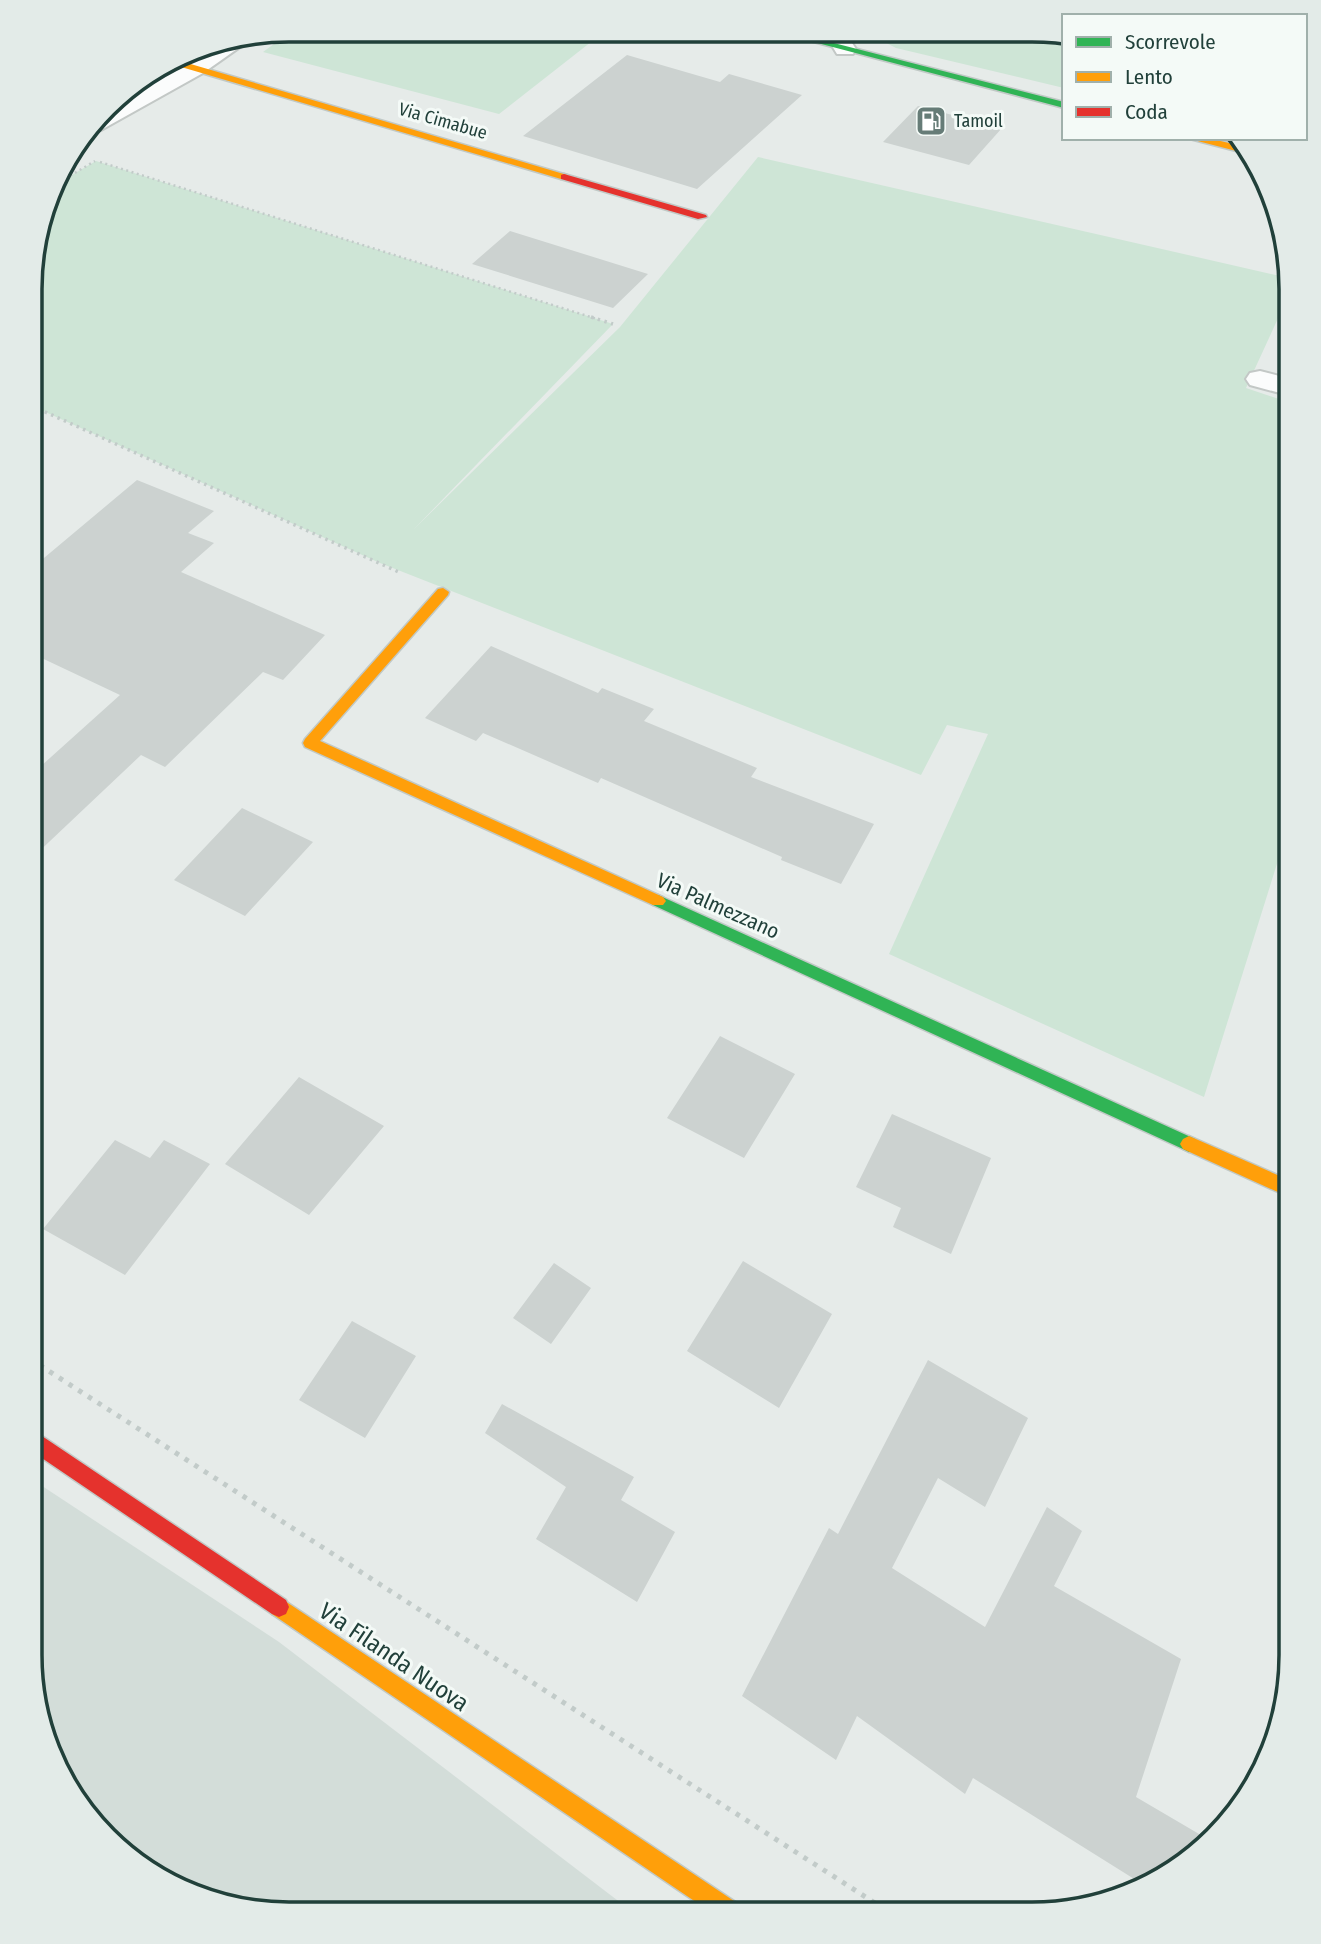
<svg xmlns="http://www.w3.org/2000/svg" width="1321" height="1944" viewBox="0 0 1321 1944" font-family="'Fira Sans Condensed',sans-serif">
<rect width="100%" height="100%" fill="#e6ebe9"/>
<!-- built -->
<path fill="#d3ddd9" d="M30,1478L279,1642L634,1913L256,1912L145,1870L94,1825L56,1769L30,1655Z"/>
<!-- green -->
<path fill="#cee5d6" d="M293,30L605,31L499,114L263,52Z
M870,31L1064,32V88L896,48L871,35Z
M758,157L1289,278L1291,290L1246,388L1291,403V819L1204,1097L889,954L988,734L947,725L921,775L380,563L32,406V255L56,184L96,161L613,324L413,530L620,327Z"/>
<!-- building -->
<path fill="#ccd2d0" d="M627,55L720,82L729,74L802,95L697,189L523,136Z
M918,106L1002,128L969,165L883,142Z
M510,231L648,274L613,308L472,264Z
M137,480L214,511L188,533L214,543L181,572L325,635L283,680L263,672L165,767L141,755L31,859V775L120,695L31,653L32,568Z
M491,646L598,693L602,688L654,709L644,721L757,768L751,777L874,824L841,884L781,860L782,857L601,778L598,783L483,733L476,741L425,718Z
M242,808L313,842L245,916L174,880Z
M720,1036L795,1074L744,1158L667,1118Z
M299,1077L384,1126L309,1215L225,1164Z
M892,1114L991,1158L951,1254L893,1227L901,1208L856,1187Z
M115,1140L150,1158L164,1140L210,1164L125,1275L43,1229Z
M743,1261L832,1314L779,1408L687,1351Z
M554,1263L591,1288L551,1344L513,1318Z
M352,1321L416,1356L365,1438L299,1400Z
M928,1360L1028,1418L985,1507L938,1478L892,1568L985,1627L1047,1507L1082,1531L1054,1586L1181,1659L1136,1797L1211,1841L1202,1850L1147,1887L973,1778L965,1794L857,1716L836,1760L742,1696L829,1528L838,1534Z
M502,1404L634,1477L621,1500L675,1532L637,1602L536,1539L566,1487L485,1433Z"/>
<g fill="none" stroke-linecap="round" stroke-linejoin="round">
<!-- street casing -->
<g stroke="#c3c8c6" stroke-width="4">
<path id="street" d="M823,31H844L856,49L853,54H837Z
M249,36L247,42L203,73L101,130L88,131L107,108L187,63L221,41Z
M1260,371L1291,379V396L1250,385L1246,379L1250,373Z"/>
</g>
<!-- fast casing -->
<g stroke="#c1c9c6" stroke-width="3">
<path id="fast" d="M772,31H787L1064,102V108Z
M658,895L1195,1139L1198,1144L1195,1149L1189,1152L1183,1149L653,905L650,901L653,897Z"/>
</g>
<!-- slow casing -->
<g stroke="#c1c9c6" stroke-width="3">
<path id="slow" d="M177,60L567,175L569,177L561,179L171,64Z
M1186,138C1204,138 1236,140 1248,154Z
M443,588L449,592L448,595L320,741L663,897L666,901L663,905H653L305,747L303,743L305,739L438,589Z
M1189,1136L1291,1181V1198L1183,1149L1180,1144L1183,1139Z
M279,1597L740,1905L743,1913H712L272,1614L269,1607L272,1600Z"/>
</g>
<!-- jam casing -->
<g stroke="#c1c9c6" stroke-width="3">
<path id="jam" d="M564,174L706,215L707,217L698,219L561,179V175Z
M30,1428L286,1600L289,1607L286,1614L279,1617L272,1614L30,1450Z"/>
</g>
<!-- path-far2 -->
<path stroke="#c2cbc9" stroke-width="2.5" stroke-dasharray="2 3.5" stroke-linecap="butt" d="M100,162L597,319
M56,184L95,161"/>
<!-- path-far1 -->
<path stroke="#c2cbc9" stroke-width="3.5" stroke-dasharray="2.5 4.5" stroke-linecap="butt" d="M591,317L613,324
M32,406L401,573"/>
<!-- path -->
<path stroke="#c2cbc9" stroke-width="5" stroke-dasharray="4.5 7" stroke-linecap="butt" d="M30,1359L892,1914"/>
<!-- street -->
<use href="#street" fill="#fbfcfc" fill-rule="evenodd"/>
<!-- fast -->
<use href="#fast" fill="#30b455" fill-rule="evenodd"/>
<!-- slow -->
<use href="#slow" fill="#ff9f0a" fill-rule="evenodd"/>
<!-- jam -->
<use href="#jam" fill="#e5322d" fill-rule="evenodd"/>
</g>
<!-- icons -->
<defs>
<g id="fuel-square" transform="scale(1.575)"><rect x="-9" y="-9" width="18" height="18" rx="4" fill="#667c77" stroke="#f4faf7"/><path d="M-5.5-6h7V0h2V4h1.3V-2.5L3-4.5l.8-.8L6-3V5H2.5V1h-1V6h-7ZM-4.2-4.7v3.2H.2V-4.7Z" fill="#fff"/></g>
</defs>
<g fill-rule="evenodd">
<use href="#fuel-square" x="931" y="121"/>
</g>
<g text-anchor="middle" stroke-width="6" stroke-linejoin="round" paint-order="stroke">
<!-- far-street labels -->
<g font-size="18" fill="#21403a" stroke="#f4faf7">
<text transform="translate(443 121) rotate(16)" y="6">Via Cimabue</text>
</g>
<!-- far-poi labels -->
<g font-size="18" fill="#21403a" stroke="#f4faf7" text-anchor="start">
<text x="954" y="127">Tamoil</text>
</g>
<!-- street labels -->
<g font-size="21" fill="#21403a" stroke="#f4faf7">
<text transform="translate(718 906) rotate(24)" y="7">Via Palmezzano</text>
</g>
<!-- near-street labels -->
<g font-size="24" fill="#21403a" stroke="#f4faf7">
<text transform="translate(394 1657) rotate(34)" y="8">Via Filanda Nuova</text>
</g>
</g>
<!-- crop -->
<path d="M0 0H1321V1944H0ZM289 42H1032A247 247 0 0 1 1279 289V1655A247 247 0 0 1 1032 1902H289A247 247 0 0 1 42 1655V289A247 247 0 0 1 289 42Z" fill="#e3ebe8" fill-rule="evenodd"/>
<path fill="none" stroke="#21403a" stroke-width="3.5" d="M289 42H1032A247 247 0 0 1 1279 289V1655A247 247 0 0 1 1032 1902H289A247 247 0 0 1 42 1655V289A247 247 0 0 1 289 42Z"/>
<!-- legend -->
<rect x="1062" y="14" width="245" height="126" fill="#f4faf7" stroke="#a0b0ab" stroke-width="2"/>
<rect x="1076" y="37" width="35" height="10" fill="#30b455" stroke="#a0b0ab" stroke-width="2"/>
<text x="1125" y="49" font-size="21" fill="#21403a">Scorrevole</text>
<rect x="1076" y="72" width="35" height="10" fill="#ff9f0a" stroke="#a0b0ab" stroke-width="2"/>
<text x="1125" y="84" font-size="21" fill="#21403a">Lento</text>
<rect x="1076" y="107" width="35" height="10" fill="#e5322d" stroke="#a0b0ab" stroke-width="2"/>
<text x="1125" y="119" font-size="21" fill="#21403a">Coda</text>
</svg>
